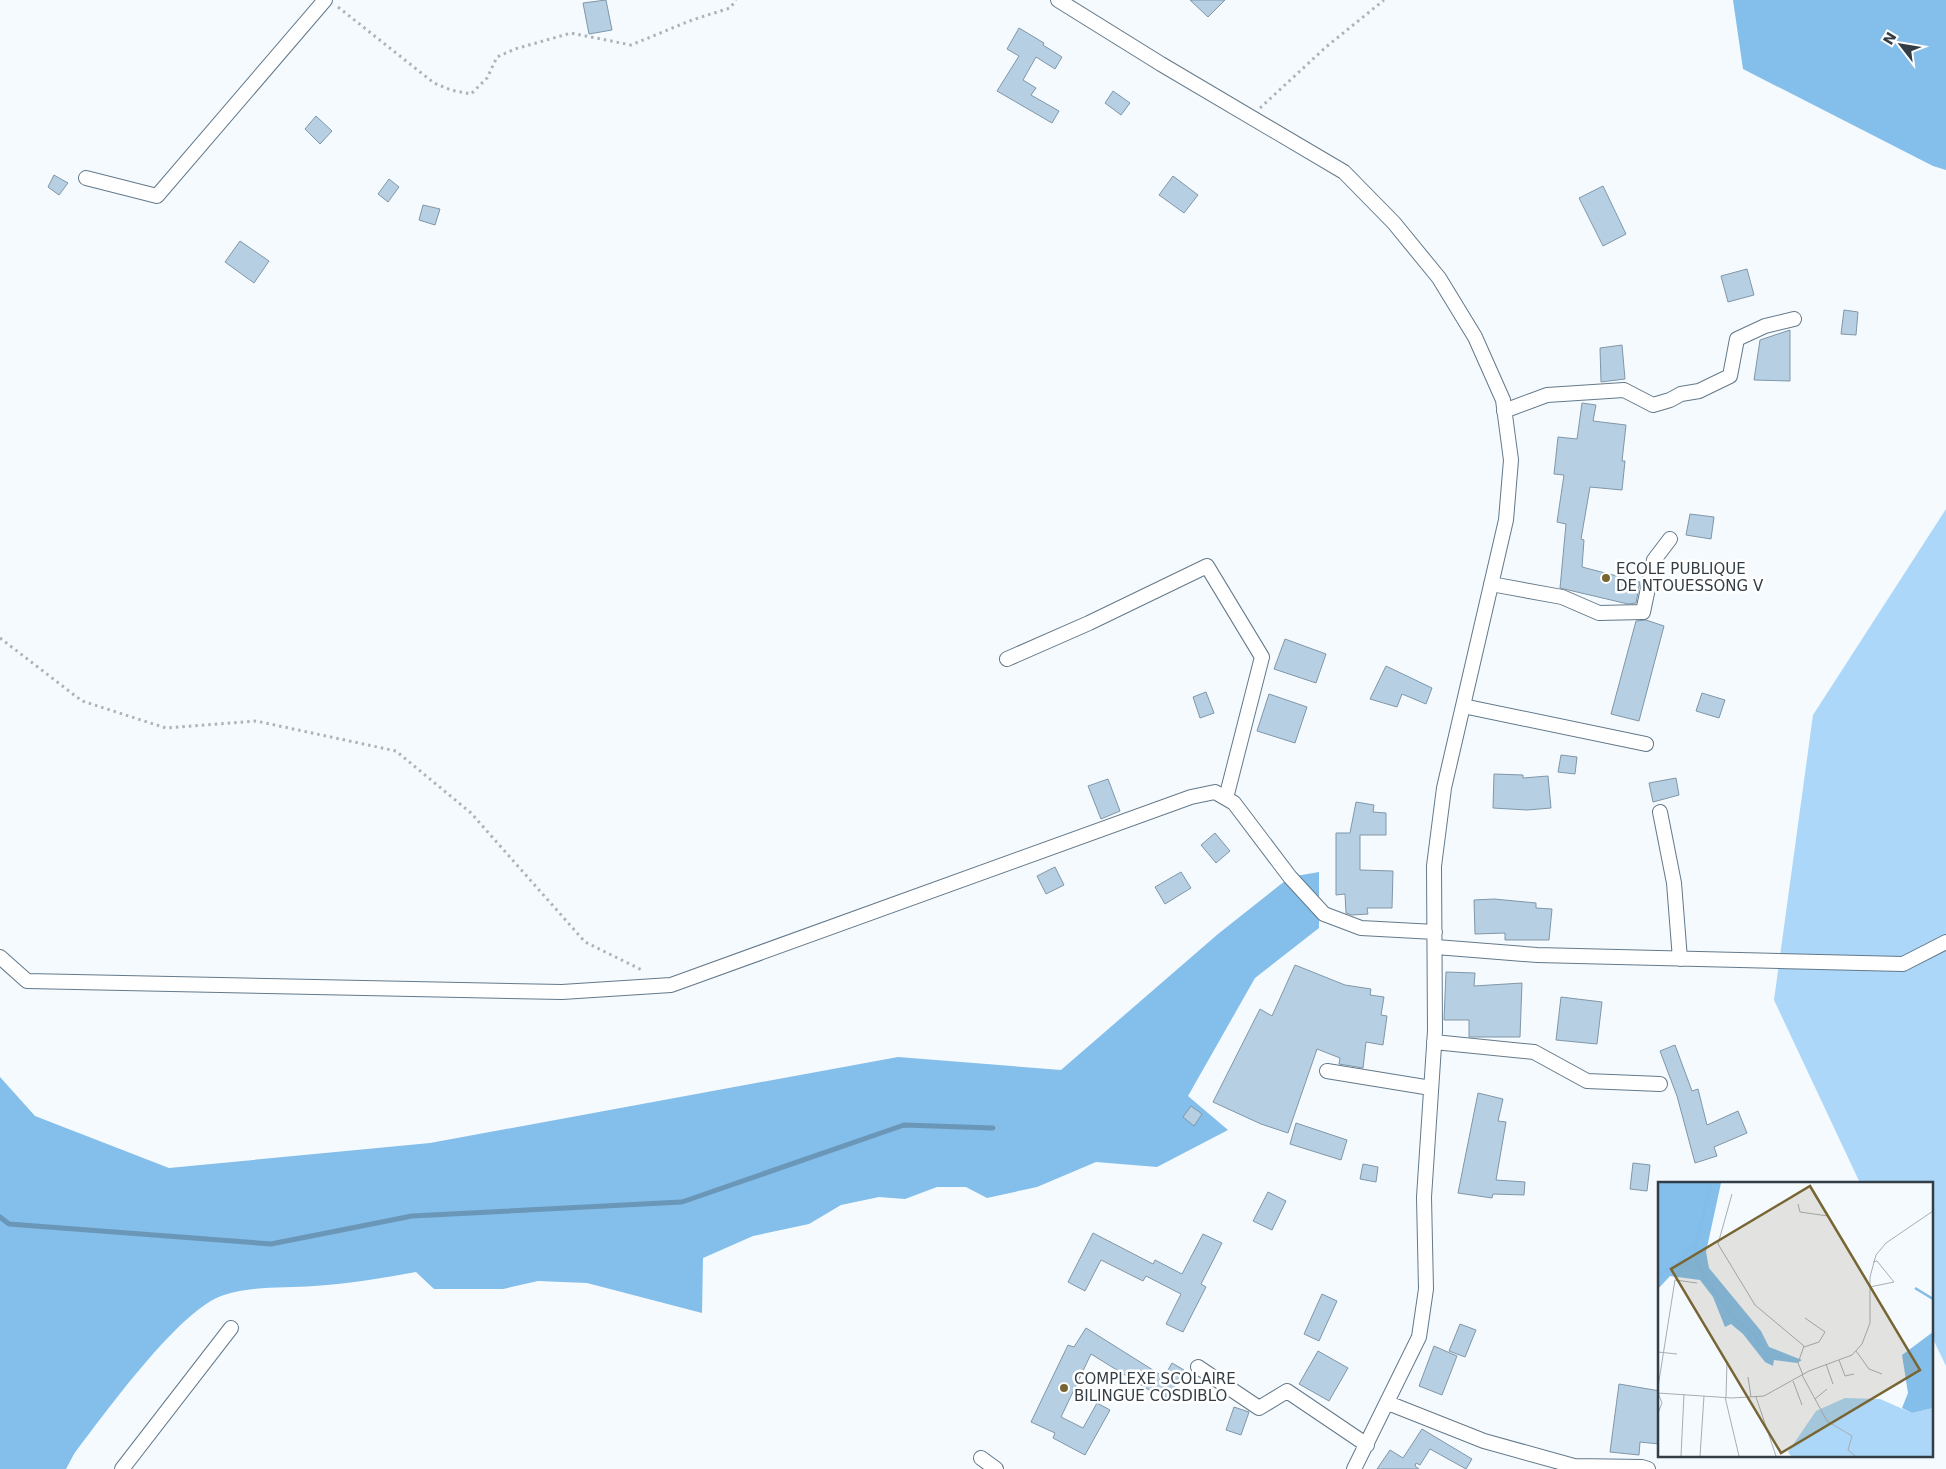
<svg xmlns="http://www.w3.org/2000/svg" width="1946" height="1469" viewBox="0 0 1946 1469" font-family="'DejaVu Sans',sans-serif">
<rect width="100%" height="100%" fill="#f5fafe"/>
<!-- green -->
<path fill="#acd7f8" d="M1946,509V1366L1932,1337V1183H1860L1774,1000L1813,715Z"/>
<!-- forest -->
<path fill="#84beea" d="M1733,0H1946V170L1933,166L1743,69Z
M1319,872V928L1255,978L1188,1096L1228,1130L1157,1167L1096,1162L1037,1187L987,1198L966,1187H937L905,1199L879,1197L841,1205L809,1224L753,1236L703,1258L702,1313L587,1283L538,1281L503,1289H434L416,1272C382,1278 349,1284 314,1286C285,1288 251,1286 224,1295C180,1308 103,1416 74,1454L66,1469H0V1077L35,1116L169,1168L430,1143L898,1057L1061,1070L1218,934L1290,877Z"/>
<g fill="none" stroke-linecap="round" stroke-linejoin="round">
<!-- stream -->
<path stroke="#6a96b7" stroke-width="5" d="M0,1217L9,1224L271,1244L412,1216L682,1202L904,1125L993,1128"/>
</g>
<!-- building -->
<path fill="#b6cfe2" stroke="#8097a9" d="M606,0L612,30L589,34L583,3Z
M1190,0H1225L1208,17Z
M1019,28L1044,43L1043,45L1062,57L1055,69L1036,57L1023,80L1036,88L1031,95L1059,111L1052,123L997,91L1019,56L1007,49Z
M1113,91L1130,103L1121,115L1105,103Z
M316,116L332,131L320,144L305,129Z
M54,175L68,183L59,195L48,187Z
M1173,176L1198,195L1184,213L1159,195Z
M389,179L399,187L388,202L378,194Z
M1603,186L1626,234L1603,246L1579,198Z
M423,205L440,209L435,225L419,220Z
M240,241L269,261L254,283L225,262Z
M1747,269L1754,295L1728,302L1721,276Z
M1844,310L1858,312L1856,335L1841,334Z
M1790,330V381L1754,380L1760,340Z
M1622,345L1625,379L1601,382L1600,348Z
M1582,403L1596,405L1593,421L1626,425L1622,461H1625L1622,490L1590,487L1581,539L1584,540L1582,567L1640,582L1636,603L1628,604L1560,588L1566,524L1557,522L1564,475L1554,474L1558,437L1577,439Z
M1690,514L1714,517L1711,539L1686,535Z
M1646,620L1664,626L1639,721L1611,714L1636,621Z
M1285,639L1326,654L1316,683L1274,669Z
M1386,666L1432,688L1426,704L1402,694L1397,707L1370,699Z
M1206,692L1214,713L1200,718L1193,697Z
M1702,693L1725,700L1719,718L1696,711Z
M1269,694L1307,707L1295,743L1257,731Z
M1561,755L1577,757L1575,774L1558,772Z
M1494,774L1523,775V778L1548,776L1551,808L1527,810L1493,808Z
M1676,778L1679,795L1653,802L1649,783Z
M1108,779L1120,811L1101,819L1088,786Z
M1356,802L1374,805L1373,812L1386,813V835H1360V870L1393,871L1392,908H1367L1368,914L1352,915L1346,913L1345,894L1336,895V833H1350Z
M1215,833L1230,851L1216,863L1201,845Z
M1055,867L1064,885L1046,894L1037,876Z
M1181,872L1191,888L1165,904L1155,887Z
M1494,899L1536,903V908L1552,909L1549,940H1505V933L1475,934L1474,900Z
M1295,965L1345,985L1371,989L1370,995L1384,997L1381,1015L1387,1016L1383,1045L1366,1042L1363,1068L1339,1064L1340,1058L1317,1049L1288,1133L1261,1124L1213,1102L1260,1009L1272,1016Z
M1446,972L1475,973L1474,986L1522,983L1520,1037H1469V1020H1444Z
M1561,997L1602,1002L1597,1044L1556,1040Z
M1675,1045L1692,1091L1698,1089L1707,1125L1738,1111L1747,1133L1714,1147L1717,1156L1695,1163L1677,1096L1660,1051Z
M1478,1093L1503,1099L1498,1121L1506,1122L1496,1180L1525,1182L1524,1195L1493,1194L1492,1198L1458,1193Z
M1191,1106L1202,1114L1194,1126L1183,1117Z
M1296,1123L1347,1140L1341,1160L1290,1144Z
M1633,1163L1650,1165L1647,1191L1630,1189Z
M1363,1164L1378,1167L1376,1182L1360,1179Z
M1268,1192L1286,1201L1272,1230L1253,1221Z
M1093,1233L1153,1264L1155,1260L1182,1274L1203,1234L1222,1243L1201,1284L1206,1287L1183,1332L1166,1324L1181,1294L1146,1276L1143,1281L1101,1260L1085,1291L1068,1282Z
M1322,1294L1337,1301L1319,1341L1304,1334Z
M1460,1324L1476,1330L1465,1357L1449,1351Z
M1086,1328L1164,1377L1172,1363L1184,1370L1168,1398L1155,1391L1154,1393L1091,1354L1061,1417L1083,1428L1097,1403L1110,1410L1085,1455L1053,1438L1055,1433L1031,1422L1068,1345L1074,1347Z
M1434,1346L1457,1356L1442,1395L1419,1386Z
M1318,1351L1348,1368L1329,1401L1299,1384Z
M1619,1384L1660,1391L1659,1444L1640,1442L1639,1455L1610,1452Z
M1234,1407L1249,1412L1241,1435L1226,1430Z
M1422,1429L1472,1459L1466,1469L1430,1449L1420,1465L1416,1463L1415,1466L1419,1469H1377L1390,1450L1403,1458Z"/>
<g fill="none" stroke-linecap="round" stroke-linejoin="round">
<!-- street casing -->
<g stroke="#63798a" stroke-width="16">
<path id="street" d="M1058,0L1161,64L1344,172L1394,223L1439,278L1475,337L1503,400L1511,460L1506,520L1444,788L1434,866L1435,1031L1424,1197L1426,1289L1419,1337L1354,1469
M86,178L157,196L325,0
M1504,411L1547,395L1624,390L1653,405L1670,400L1681,394L1699,391L1730,376L1737,339L1765,326L1794,319
M1491,584L1562,597L1599,613L1643,612L1654,560L1670,539
M1007,659L1089,623L1207,566L1262,657L1226,798
M1463,706L1646,744
M1660,812L1674,883L1680,959
M1436,947L1537,955L1903,964L1946,942
M0,957L27,981L562,992L671,985L1191,797L1215,792L1234,803L1290,877L1324,914L1361,928L1435,932
M1434,1042L1534,1052L1587,1081L1660,1084
M1327,1071L1431,1088
M1198,1367L1259,1408L1287,1391L1367,1445
M1388,1403L1484,1441L1574,1466L1642,1467L1648,1469
M981,1458L996,1469
M122,1469L231,1328"/>
</g>
<!-- path -->
<path stroke="#adb4b9" stroke-width="3" stroke-dasharray="2.5 4" stroke-linecap="butt" d="M338,7L434,83L451,90L471,94L487,78L497,57L515,49L571,33L631,45L692,20L730,8L736,0
M1260,108L1326,47L1384,0
M0,638L82,701L166,728L256,721L396,751L471,813L585,942L644,971"/>
<!-- street -->
<use href="#street" stroke="#fff" stroke-width="14"/>
</g>
<!-- markers -->
<g fill="#776634" stroke="#fff" stroke-width="2">
<circle cx="1606" cy="578" r="5"/>
<circle cx="1064" cy="1388" r="5"/>
</g>
<g text-anchor="middle" stroke-width="5" stroke-linejoin="round" paint-order="stroke">
<!-- poi labels -->
<g font-size="15" fill="#333d45" stroke="#fff" text-anchor="start">
<text x="1616" y="574">ECOLE PUBLIQUE<tspan x="1616" dy="17">DE NTOUESSONG V</tspan></text>
<text x="1074" y="1384">COMPLEXE SCOLAIRE<tspan x="1074" dy="17">BILINGUE COSDIBLO</tspan></text>
</g>
</g>
<!-- overview -->
<g transform="translate(1658 1182)">
<rect width="275" height="275" fill="#f5fafe"/>
<path d="M187,216L222,217L254,231L275,226V274H133L130,270L158,229Z" fill="#acd7f8"/>
<path d="M0,1H63L48,70L51,86L103,149L111,165L144,178L139,181L116,178L115,184L107,180L85,152L73,142L67,145L55,115L42,98L12,94L0,107ZM275,150V226L254,231L244,226L250,211L244,173Z" fill="#84beea"/>
<path fill="none" stroke="#82bce8" stroke-width="2.5" d="M39,58L36,74L49,100L77,137L97,153L101,162M0,93L21,80L39,58L53,1M257,106L275,117"/>
<path fill="none" stroke="#a7aeb4" stroke-width="1" d="M74,12L60,62L97,123L146,164L140,181L145,193M140,22L142,30L170,34M212,105L236,100L219,79L215,80M146,165L161,160L167,150L147,136M198,169L211,187L224,192M0,170L19,172M181,178L187,194L196,192M168,182L175,202M144,193L169,239L194,254L190,268L197,274M90,195L93,215M135,199L144,223M0,205L17,98L39,101M0,211L74,216L106,214L151,189L194,173L204,162L212,141V95L218,73L228,61L275,29M0,211L4,221L0,231M67,215L81,274M68,215L69,179M98,215L118,274M157,217L169,207M23,274L26,212M42,274L46,214"/>
<path fill="#776634" fill-opacity="0.15" stroke="#776634" stroke-width="2.5" d="M152,4L262,188L123,271L13,87Z"/>
<rect width="275" height="275" fill="none" stroke="#333d45" stroke-width="2.5"/>
</g>
<!-- north arrow -->
<g transform="translate(1901 45) rotate(301)" stroke="#ffffff" stroke-width="4" paint-order="stroke">
<path d="M0-4L9 19L0 12L-9 19Z" fill="#333d45"/>
<text y="-8" font-size="14" font-weight="bold" text-anchor="middle" fill="#333d45">N</text>
</g>
</svg>
